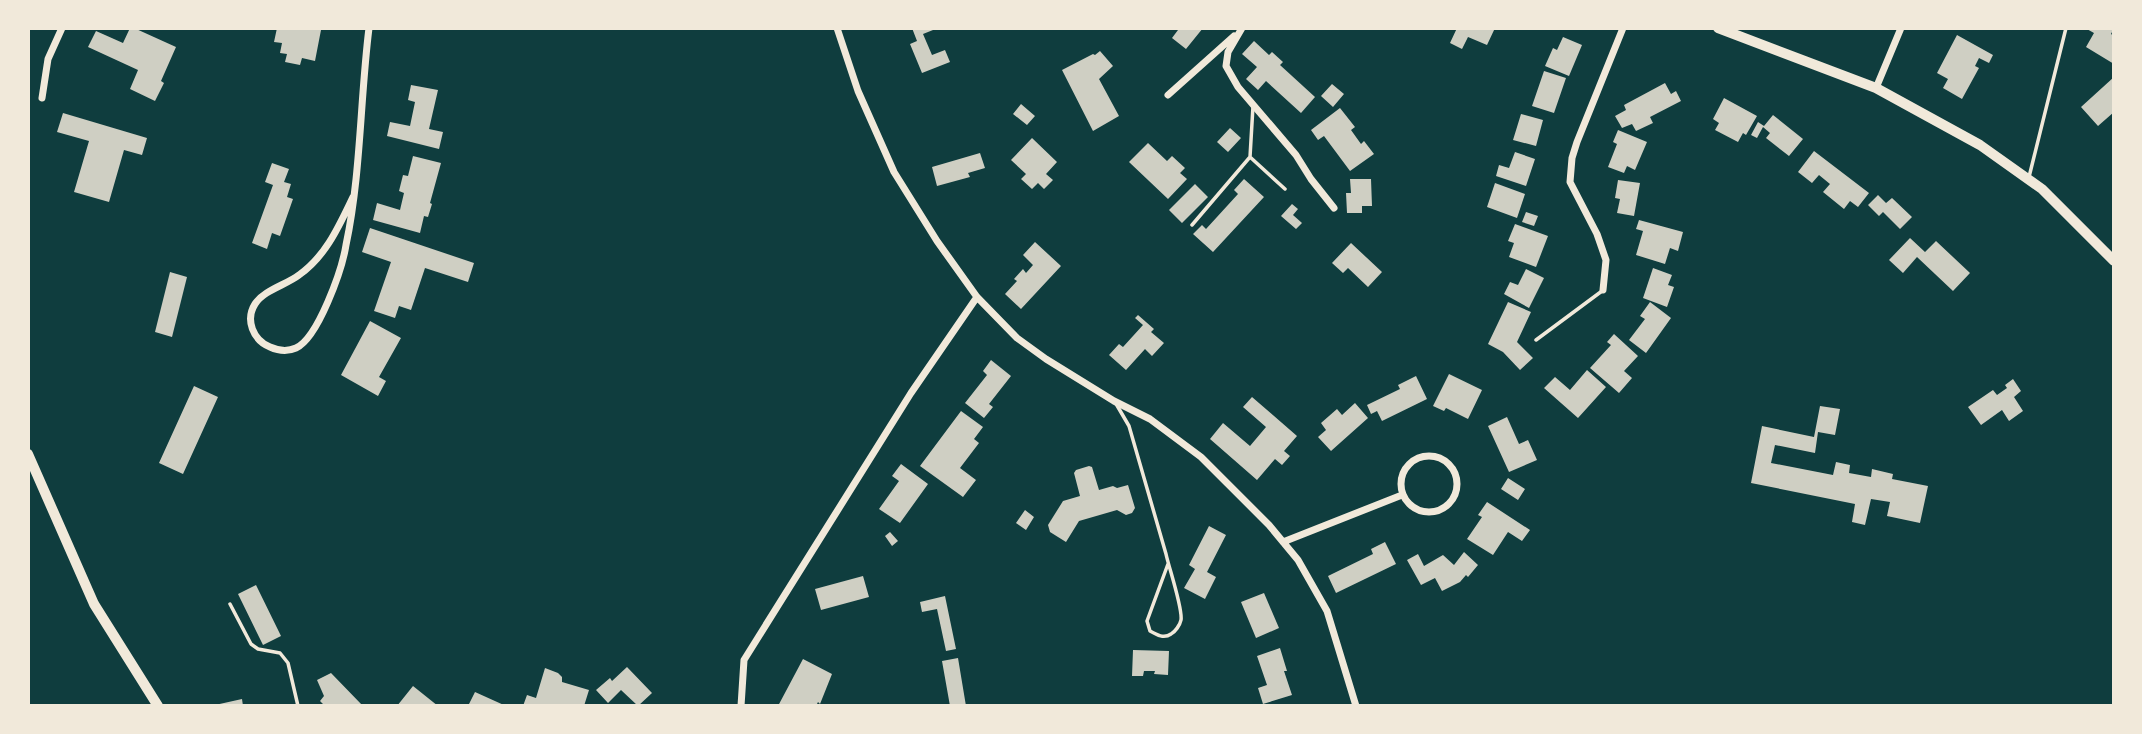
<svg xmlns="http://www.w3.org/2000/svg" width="2142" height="734" viewBox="0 0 2142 734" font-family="'Noto Serif',serif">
<rect width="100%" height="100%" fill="#0f3d3e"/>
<!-- building -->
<path fill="#cfcfc3" d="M130,28H134L176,47L161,81L164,83L155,101L130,89L138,70L88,47L96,31L123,43Z
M277,28H310L321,30L315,61L302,58L300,65L285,62L287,54L280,53L282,43L274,42Z
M912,28H938L923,34L932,55L945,50L950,62L922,73L910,44L917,41Z
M1176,28H1203L1186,49L1172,38L1178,30Z
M1457,28H1495L1487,45L1468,37L1462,49L1450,43Z
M2085,28H2114L2111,34L2114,36V64L2086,47L2094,33Z
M1957,35L1993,55L1989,63L1979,58L1975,66L1979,68L1962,99L1943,88L1948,79L1937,73Z
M1563,37L1582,45L1569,76L1545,66L1553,48L1557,50Z
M1254,41L1269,55L1272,52L1283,62L1280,65L1315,97L1301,113L1266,81L1258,90L1246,79L1257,67L1242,54Z
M1100,51L1113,66L1099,79L1119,116L1093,131L1062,70L1093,54L1095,55Z
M1544,71L1566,78L1554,113L1532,106Z
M2114,77V112L2098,126L2081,107Z
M1665,83L1671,94L1676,91L1681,101L1650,117L1653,123L1636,131L1632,124L1622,128L1615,116L1626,110L1624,105Z
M1332,84L1344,94L1333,107L1321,96Z
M411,85L438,90L429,129L443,132L439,149L387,136L390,122L410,126L415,102L408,100Z
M1724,98L1757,116L1746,135L1743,133L1738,142L1715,130L1719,123L1713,119Z
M1021,104L1035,116L1027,125L1013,114Z
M1340,108L1355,127L1351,130L1361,144L1364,141L1374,154L1350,171L1324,136L1318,140L1311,130Z
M63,113L147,138L142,155L124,150L109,202L74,192L89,141L57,132Z
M1521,114L1543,120L1536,146L1513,140Z
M1773,115L1803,139L1789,156L1766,138L1770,133L1763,127L1757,138L1751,135L1758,122L1764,126Z
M1230,128L1241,138L1228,152L1217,142Z
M1618,130L1647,142L1635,170L1627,166L1624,173L1608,167L1617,144L1613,142Z
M1032,138L1057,162L1046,174L1053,180L1044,189L1038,183L1032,189L1021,179L1026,174L1011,160Z
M1148,143L1167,161L1172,156L1185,168L1180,173L1187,179L1168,199L1129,162Z
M1814,151L1869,193L1858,207L1850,201L1844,209L1823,192L1830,184L1819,175L1812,183L1798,172Z
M1515,152L1535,159L1526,186L1496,176L1499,165L1509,168Z
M980,153L985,168L968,173L970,177L937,186L932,167Z
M413,156L441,163L430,203L432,204L428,217L424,216L420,233L373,220L377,203L400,210L404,193L399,191L403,175L408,176Z
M272,163L289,169L284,182L291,184L287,197L293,199L280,236L272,233L267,249L252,243L273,185L265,182Z
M1244,179L1264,197L1213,252L1193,234L1202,225L1206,229L1238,194L1234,190Z
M1350,179H1371L1372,206H1362V213H1347L1346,193H1351Z
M1618,180L1640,183L1634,216L1617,213L1620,199L1615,198Z
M1495,183L1525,194L1517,218L1487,207Z
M1195,184L1208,197L1182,223L1169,210Z
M1878,195L1886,203L1892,198L1912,217L1900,229L1883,212L1879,216L1868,205Z
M1292,204L1298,209L1293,215L1302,223L1296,229L1281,216Z
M1526,212L1538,216L1534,226L1522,222Z
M1639,220L1683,232L1678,251L1670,248L1665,264L1636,255L1643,231L1636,229Z
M1515,224L1548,236L1536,267L1509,257L1514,243L1508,241Z
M370,228L474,263L468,282L425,268L411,310L399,306L395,318L374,311L391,262L362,252Z
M1910,238L1925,252L1936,241L1970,273L1953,291L1917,257L1903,273L1889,260Z
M1035,242L1061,266L1021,309L1005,294L1017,281L1014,279L1023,269L1026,273L1033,265L1023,255Z
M1351,243L1382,272L1368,287L1348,268L1343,273L1332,263Z
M1653,268L1672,275L1668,285L1674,287L1667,307L1643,298Z
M1526,269L1544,278L1529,308L1504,294L1510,282L1518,285Z
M170,272L187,277L172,337L155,332Z
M1508,302L1531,312L1517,342L1533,358L1520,370L1503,352L1488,344Z
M1650,302L1671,318L1646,353L1629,340L1645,319L1640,316Z
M1138,315L1154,329L1151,332L1164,343L1152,356L1145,349L1126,370L1109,355L1119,344L1123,347L1143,325L1135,318Z
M370,321L401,338L379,377L386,381L378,396L341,375Z
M1614,334L1638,356L1624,371L1632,378L1619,393L1590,368L1611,345L1607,342Z
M991,360L1011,376L989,404L993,407L984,418L965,403L987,375L983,371Z
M1587,370L1606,387L1578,418L1544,388L1555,377L1570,390Z
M1449,374L1482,390L1468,419L1446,408L1444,411L1433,406Z
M1416,376L1427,399L1382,421L1377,411L1371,414L1367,405L1400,389L1398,385Z
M2013,379L2021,391L2014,397L2023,411L2009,421L2002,410L1981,425L1968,407L1993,390L1997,395L2007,388L2005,385Z
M194,386L218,397L183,474L159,463Z
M1252,397L1297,436L1284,451L1290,456L1282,465L1275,459L1257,480L1210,439L1223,423L1250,446L1266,427L1243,407Z
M1355,403L1368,418L1331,451L1318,437L1326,430L1321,423L1337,409L1342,415Z
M1820,406L1840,409L1835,435L1818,432L1815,453L1775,445L1771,463L1833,475L1836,462L1850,465L1849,473L1871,477L1872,469L1893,474L1892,479L1928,486L1920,523L1887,516L1890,502L1871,499L1865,525L1852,522L1855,504L1751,483L1762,426L1814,437Z
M961,411L983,427L974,439L979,443L960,468L976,480L963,497L920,466Z
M1507,417L1519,444L1528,440L1537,460L1509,472L1488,426Z
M901,464L928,484L900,523L879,509L899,481L892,476Z
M1089,466L1092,467L1099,490L1113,486L1117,488L1128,485L1135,508L1132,513L1126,515L1117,510L1079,521L1066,542L1050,532L1048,525L1063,501L1080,496L1074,473L1076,470Z
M1508,478L1525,489L1518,500L1501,489Z
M1487,502L1530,530L1522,541L1508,532L1493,555L1467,539L1482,517L1478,515Z
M1025,510L1034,517L1026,530L1016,523Z
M1209,526L1226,535L1207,572L1216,577L1205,599L1184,588L1195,569L1189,565Z
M890,532L898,541L892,546L885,536Z
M1385,542L1396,564L1336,593L1328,576L1373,554L1371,549Z
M1464,552L1478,565L1468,577L1466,575L1460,582L1442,591L1435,578L1421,585L1407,560L1418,554L1424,566L1443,555L1454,565Z
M863,576L869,597L821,610L815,589Z
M256,585L281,636L263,645L238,594Z
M1264,593L1279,628L1256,638L1241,602Z
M945,596L956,649L946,651L937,609L922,612L920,602Z
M1280,648L1287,671H1284L1292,695L1263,704L1258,688L1267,685L1257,656Z
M1133,650L1169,651L1168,675L1154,674L1155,671H1144L1143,676H1132Z
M958,658L966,706H950L942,661Z
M803,659L832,674L820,704L818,702L816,706H778Z
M627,667L652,693L638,706L621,690L608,703L596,690L610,678L612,681Z
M545,668L558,673L562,677V682L589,690L584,706H523L527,695L536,698Z
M331,673L363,706H325L320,701L324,696L317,680Z
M413,686L438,706H397Z
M475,692L506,706H468Z
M242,699L243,706H215V705Z"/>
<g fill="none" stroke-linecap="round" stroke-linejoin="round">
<!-- service -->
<path stroke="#f1e9da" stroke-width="3.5" d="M1250,157L1285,189
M2029,177L2066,28
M1192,225L1250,157L1253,106
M1536,340L1602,291
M1115,402L1129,426L1166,554C1169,568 1183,609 1181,620C1180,625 1175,632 1171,634C1164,639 1157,635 1150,631L1147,621L1168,564
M230,604L251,644L258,649L280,653L288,663L298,706"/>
<!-- minor -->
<path stroke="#f1e9da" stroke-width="7" d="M837,28L858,91L894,172L937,241L977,297L1017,338L1046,359L1114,401L1150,419L1201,457L1269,525L1298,560L1327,611L1356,706
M1242,28L1228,52L1226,66L1238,87L1296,155L1311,179L1334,208
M1876,88L1901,28
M1168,95L1234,36
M42,98L48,59L62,28
M353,197C339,226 326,256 299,275C286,285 264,290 255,304C245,320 253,340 270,347C279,351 287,352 296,348C318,338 342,270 346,245C361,174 360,100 369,28
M1603,290L1606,260L1597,234L1570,182L1572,158L1577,142L1623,28
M1401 484a28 28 0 1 1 56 0a28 28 0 1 1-56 0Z
M1283,542L1402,495
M741,706L744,660L911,393L977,297"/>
<!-- primary -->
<path stroke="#f1e9da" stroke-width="10" d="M1718,28L1876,88L1980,145L2042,189L2114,261
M28,454L94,604L158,706"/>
</g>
<!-- border -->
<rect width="2142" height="734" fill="none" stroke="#f1e9da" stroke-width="60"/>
</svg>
